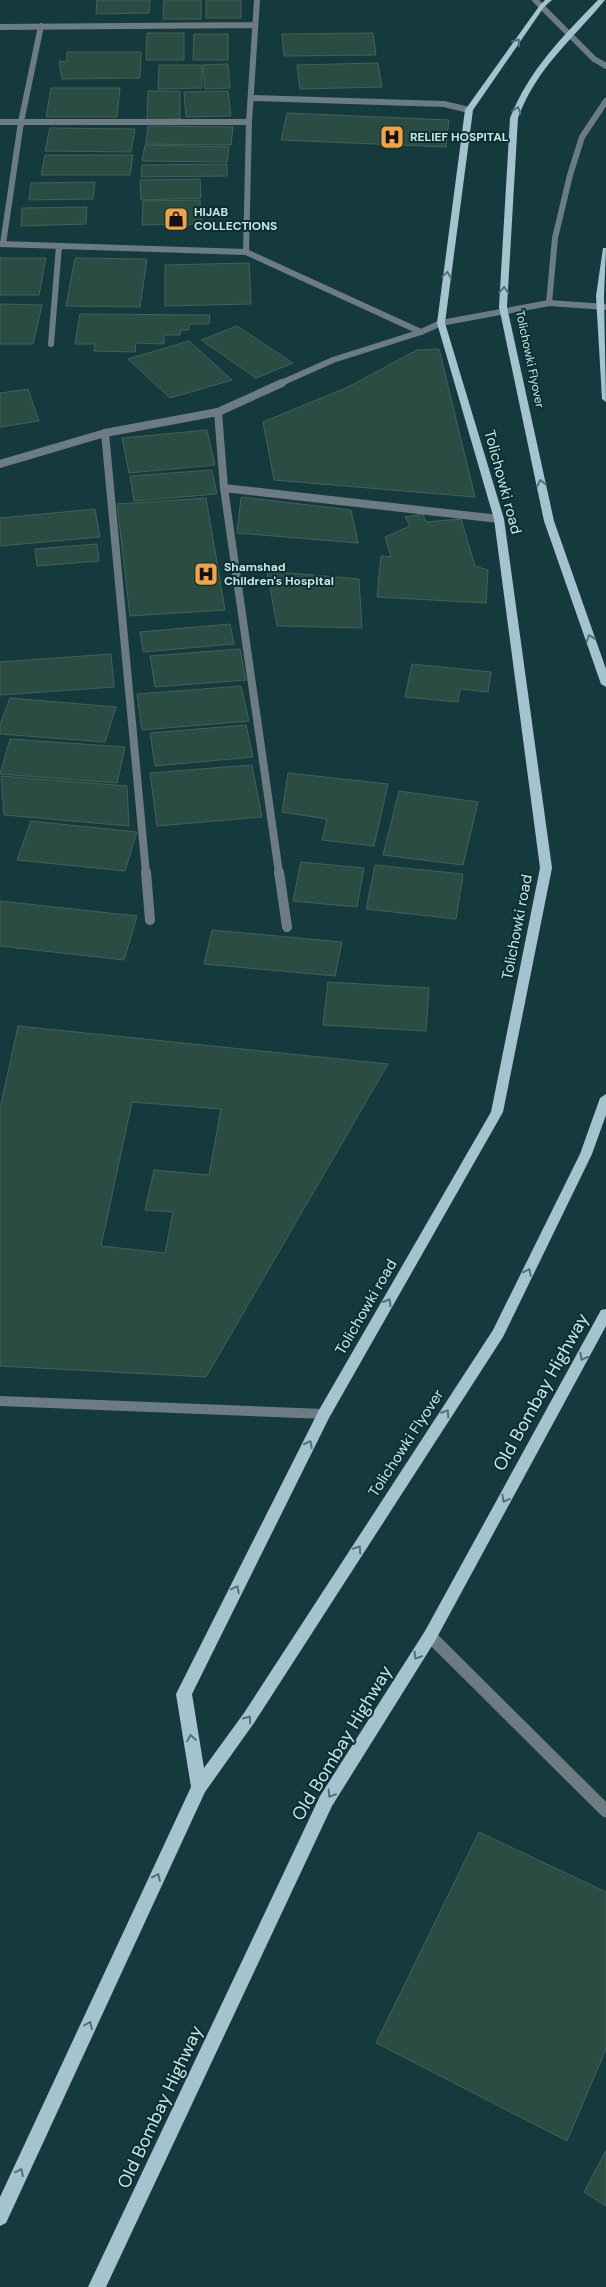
<svg xmlns="http://www.w3.org/2000/svg" width="606" height="2287" viewBox="0 0 606 2287" font-family="'DM Sans',sans-serif">
<rect width="100%" height="100%" fill="#153a3d"/>
<!-- building -->
<path fill="#2a4c42" stroke="#406258" fill-rule="evenodd" d="M97,0H150L149,13L96,14Z
M164,0H201V19H163Z
M206,0H241V18H206Z
M147,33H184V60H146Z
M373,33L376,55L284,56L282,34Z
M194,34H228V60H193Z
M67,52H141L140,78L62,79L59,61L67,62Z
M378,63L382,87L300,89L297,65Z
M228,64L230,88L205,89L203,65Z
M159,65H202V88L158,89Z
M51,88H120L117,117H46Z
M148,91H180V119L147,120Z
M228,91L231,116L186,117L184,92Z
M287,113L449,120L446,147L281,140Z
M148,126L233,127L231,145L146,144Z
M50,128L135,129L131,152L45,151Z
M145,145L229,147L227,162L142,161Z
M45,155H133L130,175H41Z
M227,164V176L141,177L142,165Z
M200,179L201,198L141,200L140,180Z
M95,182L93,199L29,200L31,183Z
M200,200L201,224L142,225L143,201Z
M87,207L86,224L21,226L22,208Z
M0,258H46L39,295H0Z
M75,258L147,259L140,307L66,306Z
M249,263L251,304L165,306V265Z
M0,304L42,305L33,344H0Z
M80,314L210,315L209,324H189V330H181L180,335H164V344L136,343L135,352L94,351L95,344H75Z
M237,326L293,363L256,378L201,340Z
M189,341L232,380L170,398L128,359Z
M439,349L475,497L274,480L263,422L348,387L417,350Z
M28,389L39,421L0,427V393Z
M207,430L215,465L129,473L122,438Z
M212,470L217,494L134,501L130,476Z
M241,497L351,510L358,543L237,533Z
M206,498L225,610L130,616L117,504Z
M95,509L100,537L0,546V518Z
M423,514L426,522L461,519L475,566L488,570L486,603L377,597L381,556L391,557L385,537L410,526L405,517Z
M97,544L99,561L37,566L35,549Z
M267,571L359,579L362,628L277,626Z
M230,624L234,644L143,652L140,632Z
M240,649L246,680L155,687L150,656Z
M111,654L114,687L0,695V662Z
M412,664L491,672L488,692L460,689L458,702L405,697Z
M241,686L249,721L142,730L137,694Z
M10,698L116,707L105,742L0,734V725Z
M246,725L253,757L155,766L150,733Z
M10,739L125,747L117,783L0,774Z
M252,765L262,817L157,826L150,773Z
M288,773L388,784L374,846L322,840L327,819L282,812Z
M1,776L127,786L129,826L4,815Z
M399,791L478,802L463,865L383,855Z
M31,821L137,832L125,871L17,860Z
M301,862L364,868L357,907L293,901Z
M375,865L463,874L456,919L366,909Z
M0,901L137,916L124,960L0,946Z
M212,930L342,942L335,976L204,964Z
M328,982L429,988L426,1031L323,1025Z
M18,1026L388,1064L206,1377L0,1366V1109ZM132,1102L221,1109L209,1175L154,1170L145,1210L173,1212L165,1253L101,1246Z
M479,1832L606,1892V2049L567,2141L376,2043Z
M606,2150V2206L584,2192Z"/>
<g fill="none" stroke-linecap="round" stroke-linejoin="round">
<!-- minor-far3 -->
<path stroke="#6d7b82" stroke-width="6" d="M257,0L249,122L246,252L421,332
M0,27L255,25
M251,98L444,104L469,110
M0,122H249
M0,244L246,252
M3,244L21,122L41,26
M51,344L59,246"/>
<!-- minor-far2 -->
<path stroke="#6d7b82" stroke-width="8" d="M218,412L224,488L279,873
M105,433L146,873
M224,488L499,519"/>
<!-- minor-far1 -->
<path stroke="#6d7b82" stroke-width="10" d="M146,872L150,920
M279,872L287,927
M0,1401L324,1414"/>
<!-- minor -->
<path stroke="#6d7b82" stroke-width="13" d="M430,1636L606,1811"/>
<!-- tertiary-far1 -->
<path stroke="#6d7b82" stroke-width="6" d="M535,0L594,59L606,66
M549,303L555,238L570,175L582,137L606,101
M279,384L333,360L421,332L441,323L549,303L606,307"/>
<!-- tertiary -->
<path stroke="#6d7b82" stroke-width="8" d="M0,464L105,433L218,412L282,383"/>
<!-- primary -->
<path fill="#a5c2cf" fill-rule="evenodd" d="M545,0H552L544,7L473,110L445,323L504,519L552,868L503,1112L329,1418L192,1694L204,1768L244,1713L493,1330L580,1154L600,1098L606,1094V1115L592,1154L503,1337L254,1723L205,1792L6,2223L0,2226V2197L191,1787L176,1694L319,1410L491,1112L540,868L494,519L437,323L465,110L540,5Z
M598,0H605C572,40 537,67 518,118L507,307L554,521L606,669V687L601,684L544,521L499,307L510,118C529,70 563,36 598,0Z
M603,248H606L604,296L606,402L602,399L596,296Z
M606,1309V1326L435,1641L332,1806L106,2287H88L320,1796L425,1631L601,1310Z"/>
</g>
<!-- one-way arrows -->
<defs><path id="oneway-chevron" d="M-2-3.5L2.5 0L-2 3.5" fill="none" stroke-width="1.6" stroke-linecap="round" stroke-linejoin="round" transform="scale(1.25)"/></defs>
<g stroke="#4f7279">
<use href="#oneway-chevron" transform="translate(517 42) rotate(-55)"/>
<use href="#oneway-chevron" transform="translate(517 110) rotate(-74)"/>
<use href="#oneway-chevron" transform="translate(447 275) rotate(-82)"/>
<use href="#oneway-chevron" transform="translate(504 290) rotate(-87)"/>
<use href="#oneway-chevron" transform="translate(541 483) rotate(-102)"/>
<use href="#oneway-chevron" transform="translate(590 638) rotate(-109)"/>
<use href="#oneway-chevron" transform="translate(528 1272) rotate(-64)"/>
<use href="#oneway-chevron" transform="translate(388 1302) rotate(-60)"/>
<use href="#oneway-chevron" transform="translate(583 1357) rotate(119)"/>
<use href="#oneway-chevron" transform="translate(446 1413) rotate(-57)"/>
<use href="#oneway-chevron" transform="translate(309 1444) rotate(-63)"/>
<use href="#oneway-chevron" transform="translate(505 1499) rotate(119)"/>
<use href="#oneway-chevron" transform="translate(358 1549) rotate(-57)"/>
<use href="#oneway-chevron" transform="translate(236 1589) rotate(-63)"/>
<use href="#oneway-chevron" transform="translate(417 1656) rotate(122)"/>
<use href="#oneway-chevron" transform="translate(248 1719) rotate(-55)"/>
<use href="#oneway-chevron" transform="translate(191 1738) rotate(-99)"/>
<use href="#oneway-chevron" transform="translate(331 1794) rotate(122)"/>
<use href="#oneway-chevron" transform="translate(157 1877) rotate(-65)"/>
<use href="#oneway-chevron" transform="translate(89 2025) rotate(-65)"/>
<use href="#oneway-chevron" transform="translate(20 2172) rotate(-65)"/>
</g>
<!-- icons -->
<defs>
<g id="hospital-square" transform="scale(1.25)"><rect x="-9" y="-9" width="18" height="18" rx="4" fill="#f4a344" stroke="#093033"/><path d="M-5-5h3v3.5h4V-5h3V5h-3V1.5h-4V5h-3Z" fill="#111"/></g>
<g id="shop-square" transform="scale(1.25)"><rect x="-9" y="-9" width="18" height="18" rx="4" fill="#f4a344" stroke="#093033"/><path d="M-5-2.5h2.3a2.7 3.5 0 0 1 5.4 0H5L5.5 6h-11ZM-1.5-2.5h3a1.5 2.3 0 0 0-3 0Z" fill="#111"/></g>
</defs>
<g fill-rule="evenodd">
<use href="#hospital-square" x="392" y="137"/>
<use href="#shop-square" x="176" y="219"/>
<use href="#hospital-square" x="206" y="574"/>
</g>
<g text-anchor="middle" stroke-width="4" stroke-linejoin="round" paint-order="stroke">
<!-- far-poi labels -->
<g font-size="12" font-weight="bold" fill="#d0e4e5" stroke="#093033" text-anchor="start">
<text x="410" y="141">RELIEF HOSPITAL</text>
<text x="194" y="216">HIJAB<tspan x="194" dy="14">COLLECTIONS</tspan></text>
<text x="224" y="571">Shamshad<tspan x="224" dy="14">Children's Hospital</tspan></text>
</g>
<!-- far-street labels -->
<g font-size="12" fill="#d0e4e5" stroke="#093033">
<text transform="translate(530 359) rotate(78)" y="4">Tolichowki Flyover</text>
</g>
<!-- street labels -->
<g font-size="15" fill="#d0e4e5" stroke="#093033">
<text transform="translate(503 482) rotate(75)" y="5">Tolichowki road</text>
<text transform="translate(517 927) rotate(-79)" y="5">Tolichowki road</text>
<text transform="translate(366 1307) rotate(-60)" y="5">Tolichowki road</text>
<text transform="translate(406 1443) rotate(-57)" y="5">Tolichowki Flyover</text>
</g>
<!-- near-street labels -->
<g font-size="18" fill="#d0e4e5" stroke="#093033">
<text transform="translate(541 1392) rotate(-61)" y="6">Old Bombay Highway</text>
<text transform="translate(342 1743) rotate(-59)" y="6">Old Bombay Highway</text>
<text transform="translate(160 2107) rotate(-65)" y="6">Old Bombay Highway</text>
</g>
</g>
</svg>
